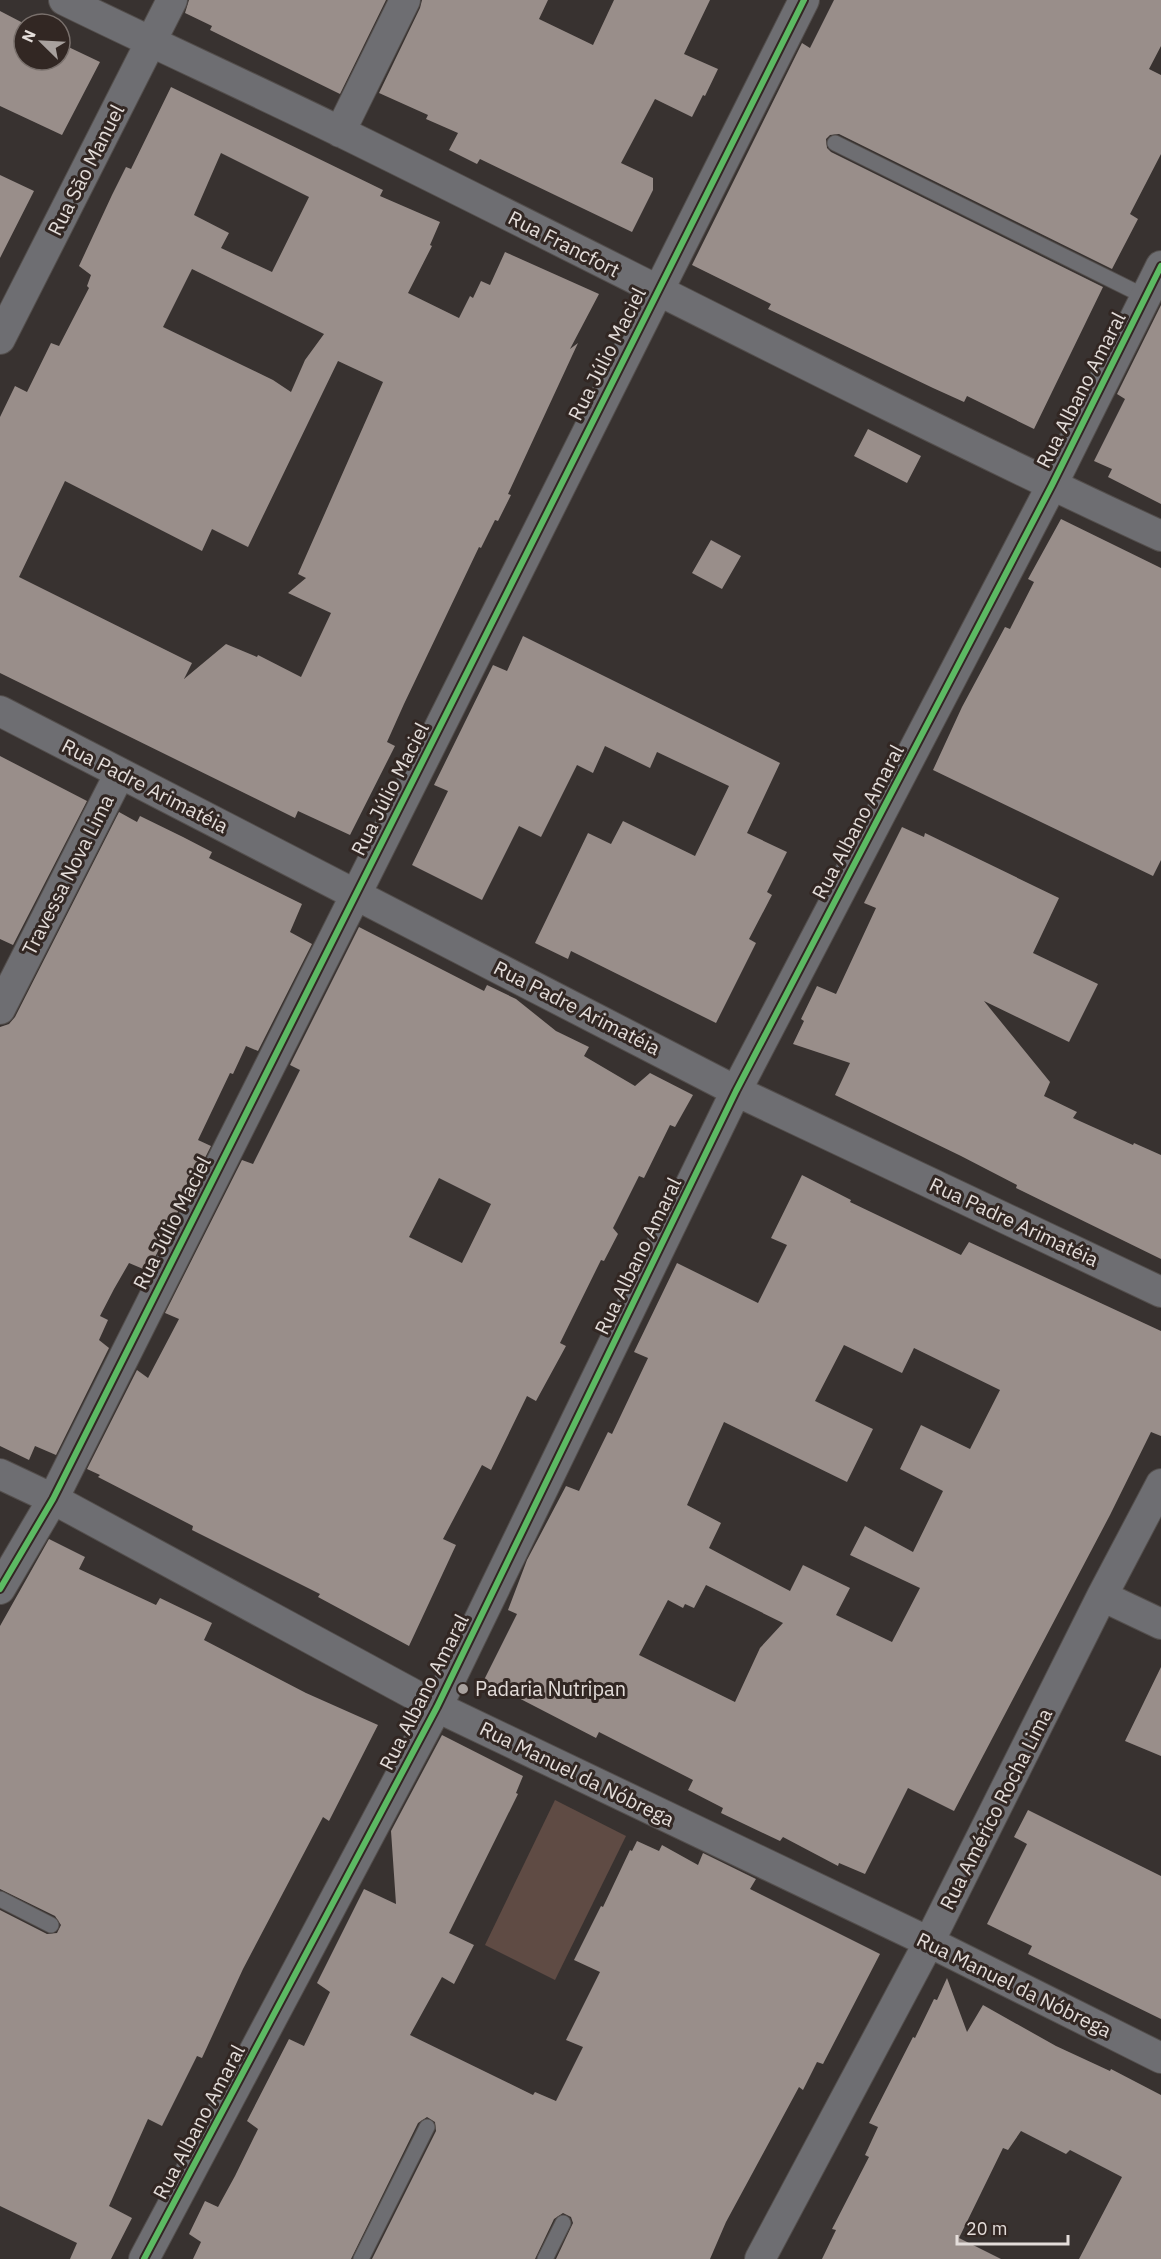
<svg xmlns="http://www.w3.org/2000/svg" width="1161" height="2259" viewBox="0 0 1161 2259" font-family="'IBM Plex Sans',sans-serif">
<rect width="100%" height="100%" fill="#383230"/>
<!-- green -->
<path fill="#5f4b44" d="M555,1800L626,1836L555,1980L485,1945Z"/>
<!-- building -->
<path fill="#998e8a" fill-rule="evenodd" d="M189,0H386L340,94L210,30L212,26L185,13Z
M422,0H548L539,19L593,45L614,0H710L684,54L718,69L705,96L703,95L692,117L655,99L621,163L653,178V190L632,232L480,159L477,164L449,150L458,133L426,119L428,115L379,93L420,8Z
M834,0H1161V46L1149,69L1161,75V154L1130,214L1138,219L1112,269L839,134L830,135L826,139L827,148L831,152L1103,287L1034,429L967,396L964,402L933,388L768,309L771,304L692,265L802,43L810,48Z
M0,11L25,24L24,60H60V43L100,62L62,135L0,106Z
M171,87L383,190L380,196L440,222L430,245L432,246L408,293L459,318L470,296L473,298L481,281L490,285L505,252L599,294L570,349L578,343L508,494L511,495L498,521L495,520L481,548L479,547L404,704L387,742L395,746L350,835L298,811L295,818L0,673V417L15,386L27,392L51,343L59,346L89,288L87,286L91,275L79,266L112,195L126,167L131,169ZM221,153L309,197L272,272L221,248L229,233L194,215ZM192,269L324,334L305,360L291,392L273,380L163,327ZM338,361L383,382L298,574L306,578L288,593L331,613L301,677L258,655L257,657L226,644L184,679L192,663L19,577L65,481L202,551L212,529L248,547Z
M0,175L34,191L0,258Z
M1161,305V504L1108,477L1112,469L1094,461L1125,399L1117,394Z
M868,429L921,456L907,483L854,456Z
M1061,519L1161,568V860L1153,876L933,770L962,707L1005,627L1010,629L1034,582L1028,579Z
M711,540L741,556L722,589L692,573Z
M523,636L780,763L747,833L787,852L767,892L772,895L749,939L756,943L716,1023L571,951L568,959L535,943L588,833L611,844L623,821L695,856L729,786L657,752L650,768L605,746L593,773L577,765L541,837L519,826L482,900L412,865L448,791L434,785L493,665L507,671Z
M0,756L87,801L13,945L0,939Z
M119,812L137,822L140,816L183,837L212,852L209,858L302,904L290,932L312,944L258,1051L246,1046L233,1074L230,1073L198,1140L211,1146L148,1271L129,1263L114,1289L100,1316L108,1320L99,1340L109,1348L56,1455L35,1446L29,1460L0,1446V1027L9,1024L15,1017Z
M902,827L924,837L925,833L1059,898L1033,953L1098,984L1069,1042L984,1001L1050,1082L1044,1096L1077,1112L1073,1118L1133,1145L1134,1143L1161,1155V1259L1016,1188L1017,1185L961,1156L835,1095L850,1063L793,1044L804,1021L801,1019L817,986L836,994L876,908L864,903Z
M359,927L484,991L487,985L516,999L556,1031L589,1047L584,1056L635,1086L650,1073L693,1095L675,1127L670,1125L644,1178L639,1176L613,1228L618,1234L604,1261L601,1260L560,1343L566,1346L536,1401L527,1396L491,1470L482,1465L443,1539L456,1545L409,1646L318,1597L320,1594L192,1530L193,1526L98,1477L100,1475L87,1469L137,1370L148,1378L179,1319L165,1313L242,1160L253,1164L300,1070L290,1065ZM439,1178L491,1204L462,1263L409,1237Z
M802,1175L851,1200L850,1202L961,1255L969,1242L1161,1331V1436L1151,1432L1110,1515L954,1811L908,1788L865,1874L839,1863L838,1866L783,1837L780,1841L721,1813L723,1808L688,1790L693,1780L599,1732L596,1738L484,1680L517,1614L508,1610L527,1560L566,1486L579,1491L608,1432L612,1434L648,1358L634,1352L677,1263L758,1303L787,1245L771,1238ZM844,1345L902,1373L914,1348L1000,1390L970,1449L921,1425L900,1469L943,1491L913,1552L865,1526L850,1555L920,1588L892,1642L836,1615L850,1588L803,1565L790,1591L709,1548L721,1523L687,1505L724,1422L847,1482L873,1429L815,1401ZM706,1585L783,1623L760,1648L735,1702L639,1655L668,1600L683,1608L685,1604L694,1608Z
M49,1539L85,1557L79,1569L156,1605L160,1598L212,1623L204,1640L306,1693L378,1725L329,1821L323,1817L243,1969L202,2058L197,2056L162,2126L148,2119L109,2206L132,2218L111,2259H70L77,2243L0,2206V1910L47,1934L57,1933L61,1925L55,1916L0,1889V1626Z
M1161,1667V1756L1125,1741Z
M442,1735L523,1776L516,1793L518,1794L449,1933L474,1945L454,1984L442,1977L410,2035L533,2095L535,2092L556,2101L583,2047L566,2040L600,1972L574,1960L601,1906L603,1907L630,1850L632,1851L637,1841L659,1851L662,1845L698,1865L703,1853L756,1879L750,1889L880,1954L823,2064L817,2062L803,2090L799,2087L726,2222L710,2259H556L573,2223L571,2217L563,2213L554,2219L535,2259H372L436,2131L435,2122L427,2117L418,2123L351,2259H193L201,2242L189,2234L205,2201L218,2207L235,2176L258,2129L247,2121L289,2039L304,2046L330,1992L317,1983L364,1889L396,1904L391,1831Z
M1028,1810L1161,1876V2019L1028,1954L1032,1946L987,1924L1027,1844L1014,1837Z
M947,1978L967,2032L983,2005L1056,2046L1110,2071L1111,2069L1161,2095V2259H1079L1122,2177L1070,2150L1066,2154L1021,2131L1008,2150L1003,2148L959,2238L1001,2259H822L836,2230L832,2229L869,2157L865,2155L878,2127L869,2123L913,2037L915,2038L934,1999L937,2000Z"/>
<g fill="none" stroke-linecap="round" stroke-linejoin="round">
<!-- lane casing -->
<g stroke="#534e4c" stroke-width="17">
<path id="lane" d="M835,143L1146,297
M0,1899L51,1925
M361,2259L427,2127
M545,2259L563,2223"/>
</g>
<!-- street casing -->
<g stroke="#534e4c" stroke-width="32">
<path id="street" d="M64,0C156,45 249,87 341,132C614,266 884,408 1161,536
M340,132L405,0
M0,339L172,0
M0,711L736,1091L1161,1292
M0,1009L120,773
M0,1474L53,1499L437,1707L929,1942L1161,2058
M0,1589L53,1499L804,0
M1102,1596L1161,1624
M144,2259L437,1707L736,1091L1052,485L1161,266
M760,2259L929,1942L1102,1596L1161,1484"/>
</g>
<!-- lane -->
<use href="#lane" stroke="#6e6e72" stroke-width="15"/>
<!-- street -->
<use href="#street" stroke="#6e6e72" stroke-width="30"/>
<!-- cycleway casing -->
<g stroke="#322723" stroke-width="10">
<path id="cycleway" d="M0,1589L53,1499L804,0
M144,2259L437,1707L736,1091L1052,485L1161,266"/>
</g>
<!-- cycleway -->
<use href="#cycleway" stroke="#5cba63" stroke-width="6"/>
</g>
<!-- markers -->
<circle fill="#a8a19e" stroke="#322723" stroke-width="2" cx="463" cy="1689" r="6"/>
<g text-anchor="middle" stroke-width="6" stroke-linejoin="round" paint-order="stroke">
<!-- street labels -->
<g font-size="20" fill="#e4ddda" stroke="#322723">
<text transform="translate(86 170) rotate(-63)" y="7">Rua São Manuel</text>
<text transform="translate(564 244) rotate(27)" y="7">Rua Francfort</text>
<text transform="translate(607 354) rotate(-63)" y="7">Rua Júlio Maciel</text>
<text transform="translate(1081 390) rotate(-63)" y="7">Rua Albano Amaral</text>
<text transform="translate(145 786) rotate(27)" y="7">Rua Padre Arimatéia</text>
<text transform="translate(390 789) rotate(-63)" y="7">Rua Júlio Maciel</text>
<text transform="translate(858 822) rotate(-62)" y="7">Rua Albano Amaral</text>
<text transform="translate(68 875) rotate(-63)" y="7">Travessa Nova Lima</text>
<text transform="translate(577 1008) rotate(27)" y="7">Rua Padre Arimatéia</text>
<text transform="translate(1014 1222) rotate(25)" y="7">Rua Padre Arimatéia</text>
<text transform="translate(172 1223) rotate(-63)" y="7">Rua Júlio Maciel</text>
<text transform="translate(638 1256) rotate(-64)" y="7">Rua Albano Amaral</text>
<text transform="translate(424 1692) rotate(-63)" y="7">Rua Albano Amaral</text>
<text transform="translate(577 1774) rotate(26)" y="7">Rua Manuel da Nóbrega</text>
<text transform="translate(996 1809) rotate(-63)" y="7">Rua Américo Rocha Lima</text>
<text transform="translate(1014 1985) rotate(26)" y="7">Rua Manuel da Nóbrega</text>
<text transform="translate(199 2122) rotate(-62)" y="7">Rua Albano Amaral</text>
</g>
<!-- poi labels -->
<g font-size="20" fill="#e4ddda" stroke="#322723" text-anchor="start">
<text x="475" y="1696">Padaria Nutripan</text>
</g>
</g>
<!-- north arrow -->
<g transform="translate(42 42) rotate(294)"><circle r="28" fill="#322723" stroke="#79706c" stroke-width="1.5"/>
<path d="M0-4.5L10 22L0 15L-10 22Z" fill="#a8a19e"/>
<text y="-9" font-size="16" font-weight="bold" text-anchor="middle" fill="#e4ddda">N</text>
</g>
<!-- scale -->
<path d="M957 2235v9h111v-9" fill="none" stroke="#e4ddda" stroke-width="3"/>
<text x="966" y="2235" font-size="18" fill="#e4ddda" stroke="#322723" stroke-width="4.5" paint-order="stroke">20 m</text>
</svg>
